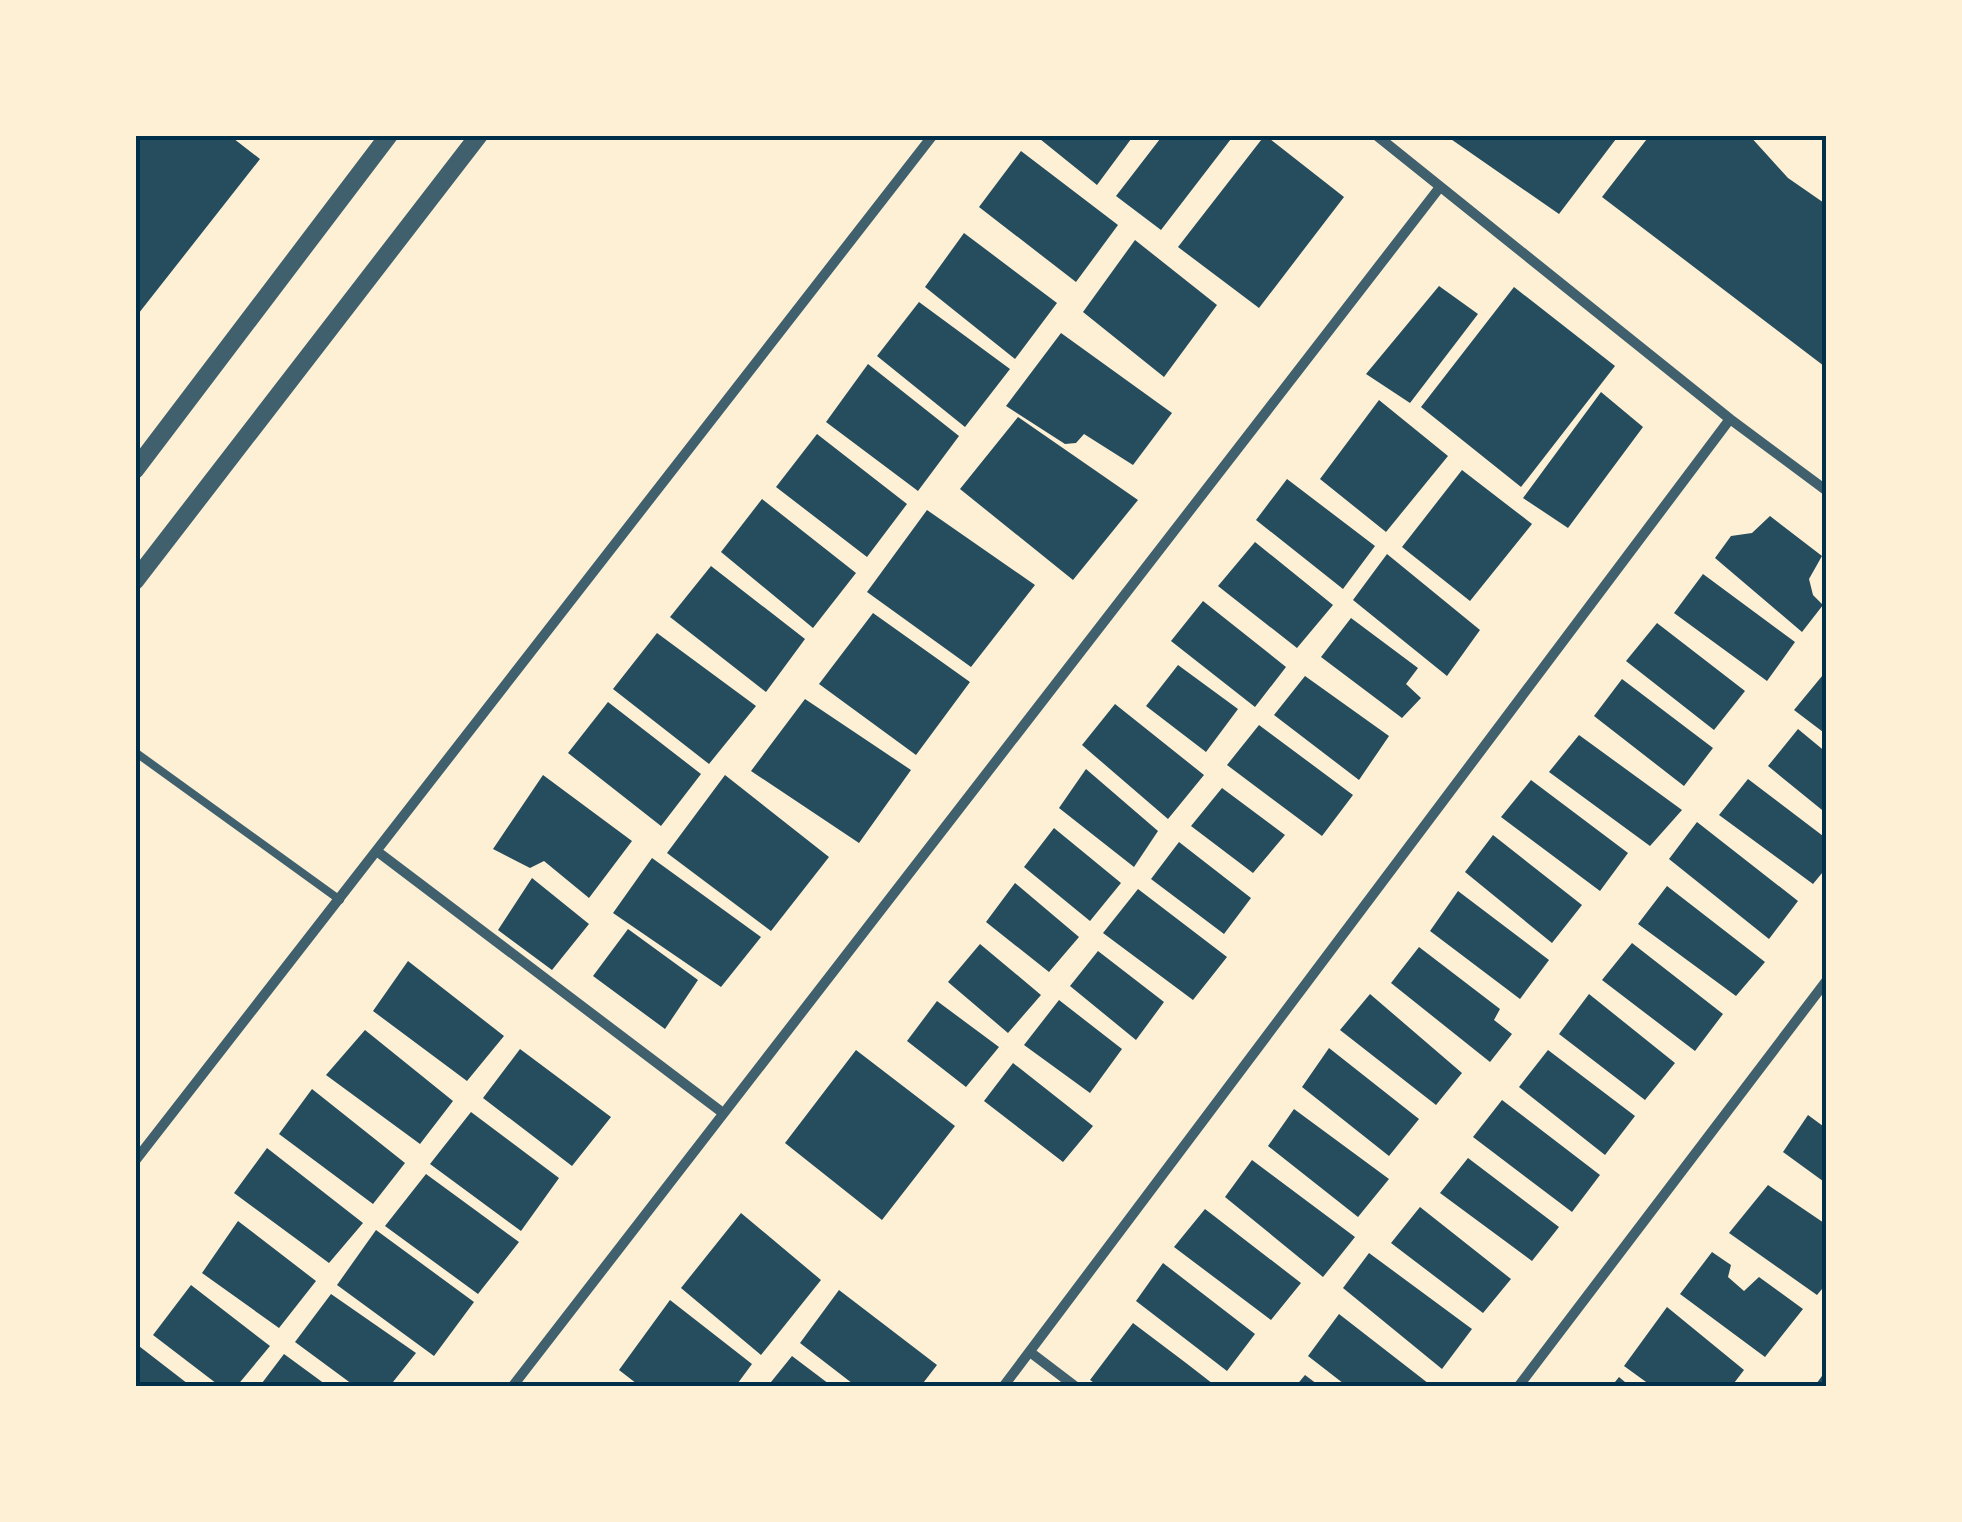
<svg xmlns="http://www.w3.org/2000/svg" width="1962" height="1522" viewBox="0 0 1962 1522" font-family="'Crimson Pro',serif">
<rect width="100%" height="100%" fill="#fdf0d5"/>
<!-- building -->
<path fill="#264d5e" d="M135,135H229L260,159L135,318Z
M1035,135H1134L1097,185Z
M1163,135H1234L1161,230L1116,196Z
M1265,135L1344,197L1259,308L1178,247Z
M1445,135H1619L1559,214Z
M1650,135H1749L1788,178L1827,205V362L1824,366L1602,197Z
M1021,151L1118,225L1076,282L979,207Z
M964,233L1057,303L1015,359L925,287Z
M1135,240L1217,305L1164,377L1083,312Z
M1439,286L1478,314L1410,403L1366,374Z
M1514,287L1615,366L1521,487L1421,407Z
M919,302L1010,369L965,427L877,356Z
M1061,333L1172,413L1133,465L1084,434L1076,443L1065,444L1006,406Z
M868,364L959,436L918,491L826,422Z
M1601,392L1643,427L1568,528L1523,498Z
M1379,400L1448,456L1386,532L1320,479Z
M1018,417L1138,500L1073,580L960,489Z
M817,434L907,504L867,557L776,487Z
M1462,470L1532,524L1470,601L1402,547Z
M1287,479L1375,546L1343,589L1256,520Z
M762,499L856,573L813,628L721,552Z
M927,510L1035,585L971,667L867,592Z
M1770,516L1822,556L1809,579L1813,595L1823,605L1802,632L1715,558L1731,536L1752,533Z
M1255,542L1333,605L1297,648L1218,586Z
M1387,554L1480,630L1447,676L1353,600Z
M711,566L805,639L766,692L670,617Z
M1703,574L1795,642L1767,681L1674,613Z
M1203,601L1286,667L1255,707L1171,641Z
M873,613L970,682L916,755L819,684Z
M1351,618L1418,668L1406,684L1421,698L1402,718L1321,657Z
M1657,623L1745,691L1714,730L1626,661Z
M657,633L756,706L709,764L613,689Z
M1178,665L1238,709L1206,752L1146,706Z
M1827,670V735L1794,710Z
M1305,676L1389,736L1359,780L1274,715Z
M1622,679L1713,748L1684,786L1594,716Z
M805,699L911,770L859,843L751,771Z
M608,702L701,774L661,826L568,753Z
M1115,704L1204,775L1168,819L1082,745Z
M1259,725L1353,795L1322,836L1227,765Z
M1798,729L1827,753V814L1768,766Z
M1579,735L1682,810L1650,846L1549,772Z
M1086,769L1158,831L1134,867L1059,808Z
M543,775L632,841L589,898L544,861L530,868L493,849Z
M725,775L829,857L771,931L667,853Z
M1748,779L1827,839V867L1813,884L1719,815Z
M1531,780L1628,853L1600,891L1501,817Z
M1222,788L1285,835L1253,873L1191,826Z
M1697,822L1798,901L1769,939L1669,859Z
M1054,828L1121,883L1090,921L1024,867Z
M1493,835L1582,905L1552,943L1465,872Z
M1179,842L1251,898L1224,934L1151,879Z
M652,858L761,937L721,987L613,913Z
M532,878L589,924L552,970L498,930Z
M1015,883L1079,937L1049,972L986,922Z
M1667,886L1765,962L1736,996L1638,924Z
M1138,889L1227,957L1193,1000L1103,933Z
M1458,891L1549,960L1520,999L1430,931Z
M628,929L698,980L665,1029L593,976Z
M1632,943L1723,1014L1695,1051L1602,980Z
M980,944L1041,995L1008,1033L948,982Z
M1419,947L1500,1009L1494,1020L1512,1034L1490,1062L1391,983Z
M1098,951L1164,1002L1136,1040L1070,986Z
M408,961L504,1036L467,1081L373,1011Z
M1370,994L1462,1073L1436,1105L1340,1030Z
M1589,994L1675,1063L1645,1100L1559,1034Z
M1059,1000L1122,1049L1090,1093L1024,1045Z
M937,1001L999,1047L966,1087L907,1041Z
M365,1030L453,1101L420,1144L326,1075Z
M1329,1048L1419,1119L1389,1156L1302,1087Z
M520,1049L611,1117L572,1166L483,1098Z
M856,1050L955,1126L882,1220L785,1143Z
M1548,1050L1635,1116L1605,1155L1519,1087Z
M1013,1063L1093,1126L1063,1162L984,1101Z
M312,1089L405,1163L373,1204L279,1134Z
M1502,1100L1600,1175L1572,1212L1473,1137Z
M1294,1109L1389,1179L1358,1217L1268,1146Z
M471,1112L559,1178L521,1231L430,1164Z
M1808,1115L1827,1129V1184L1783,1152Z
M267,1148L363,1223L329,1263L234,1193Z
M1468,1158L1559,1227L1532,1261L1440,1193Z
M1252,1160L1355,1237L1323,1277L1225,1197Z
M426,1174L519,1242L478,1294L385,1226Z
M1768,1185L1827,1225V1283L1817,1295L1729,1233Z
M1420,1207L1511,1279L1483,1313L1391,1243Z
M1205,1209L1301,1283L1271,1320L1174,1247Z
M741,1213L821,1280L761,1355L681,1288Z
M238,1221L316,1281L279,1328L202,1273Z
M376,1230L474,1302L434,1356L337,1285Z
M1712,1252L1731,1265L1728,1277L1744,1291L1759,1277L1803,1309L1765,1357L1680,1294Z
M1369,1253L1472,1329L1442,1369L1343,1288Z
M1163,1263L1255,1334L1227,1371L1136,1301Z
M191,1285L270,1346L236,1387H221L153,1335Z
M839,1290L937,1365L920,1387H857L800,1343Z
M331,1294L416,1353L389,1387H356L295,1342Z
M670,1300L752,1364L735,1387H641L619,1370Z
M1667,1307L1744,1370L1731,1387H1653L1624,1366Z
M1339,1314L1433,1387H1348L1308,1356Z
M1133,1323L1186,1363L1217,1387H1100L1090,1380Z
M135,1343L192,1387H135Z
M284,1354L329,1387H259Z
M792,1356L833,1387H767Z
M1827,1369V1387H1814Z
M1305,1375L1321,1387H1295Z
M1619,1377L1631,1387H1611Z"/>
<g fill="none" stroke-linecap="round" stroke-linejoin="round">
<!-- service -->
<path stroke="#3f606c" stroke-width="8" d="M135,752L340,900"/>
<!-- minor -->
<path stroke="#3f606c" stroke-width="10" d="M1376,135L1730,419L1827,491
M378,852L723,1113
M135,1161L933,135
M1030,1352L1076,1387
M512,1387L1440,187
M1003,1387L1730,419
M1518,1387L1827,980"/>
<!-- tertiary -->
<path stroke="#3f606c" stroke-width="18" d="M135,470L389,135
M135,581L479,135"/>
</g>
<!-- border -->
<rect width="1962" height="1522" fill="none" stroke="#fdf0d5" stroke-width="275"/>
<rect x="138" y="138" width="1686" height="1246" fill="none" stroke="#003049" stroke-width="4"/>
</svg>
